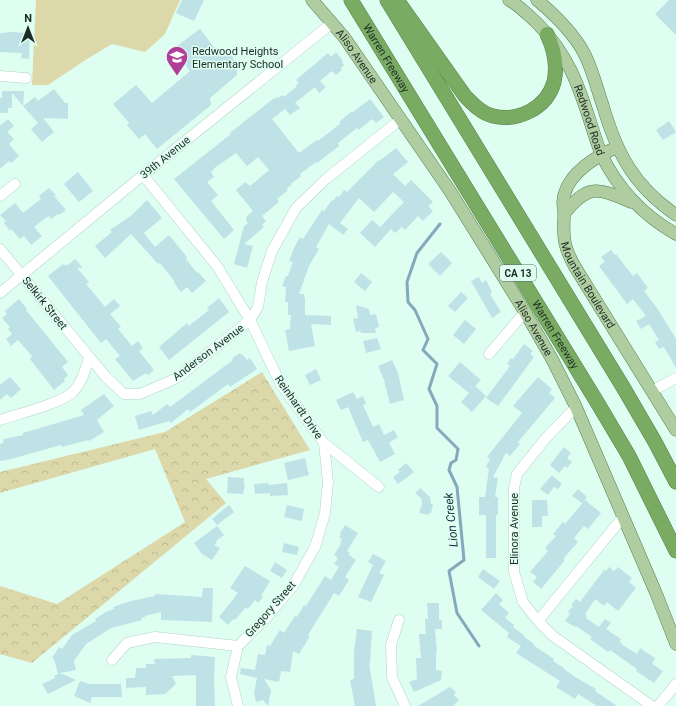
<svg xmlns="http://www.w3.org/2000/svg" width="676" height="706" viewBox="0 0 676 706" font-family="Roboto,sans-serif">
<defs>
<pattern id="forest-crowns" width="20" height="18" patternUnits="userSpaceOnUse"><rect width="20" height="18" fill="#ddd8a9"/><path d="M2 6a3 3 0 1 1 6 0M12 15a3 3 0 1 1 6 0" fill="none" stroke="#bdba91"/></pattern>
</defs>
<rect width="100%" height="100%" fill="#ddfef1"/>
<!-- green -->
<path fill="#ddd8a9" d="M36,0H180L165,34L145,52L112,44L87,59L48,85H32Z"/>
<!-- forest -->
<path fill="url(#forest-crowns)" d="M262,372L310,450L206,479L226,503L32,663L0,654V586L57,604L185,522L155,449L0,493V472L165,432Z"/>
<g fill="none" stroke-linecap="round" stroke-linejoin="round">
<!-- stream -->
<path stroke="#84a9bd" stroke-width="3" d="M440,224L417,253L407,282L408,302L415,310L428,339L423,350L437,364L429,389L437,406V428L458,449L456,460L451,463L449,470L457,487L464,560L449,571L457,613L479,646"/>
</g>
<!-- building -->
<path fill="#bee2e6" d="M182,0H204L194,21L176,13Z
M669,0H676V35L655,14Z
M200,29L216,50L224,52L232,56L237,67V75L210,98L211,105L157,149L145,134L139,139L127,125L129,123L113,104L136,85L152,103L190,71L173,49Z
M13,32L30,33L29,59L21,58L22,53L0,52V33Z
M336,52L343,61L342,62L344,65L341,68L342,70L336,75L332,71L320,81L326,87L319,93L315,87L295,103L300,108L290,115L285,109L272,119L299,153L314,142L317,140L318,141L341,123L339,122L352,111L353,112L370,99L384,117L376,123L372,119L359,130L357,128L338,143L339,146L317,163L316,162L300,174L301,176L291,184L292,185L287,188L288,190L277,199L279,202L262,216L266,221L262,225L264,227L244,244L253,246L247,268L234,264L244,226L248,223L246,220L247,216L253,211L236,190L245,182L250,186L269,170L258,157L247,166L236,153L213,169L214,170L211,172L214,177L207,182L218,195L211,201L234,230L224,239L174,179L231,134L230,133L274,98V99L277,97L278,98L283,95L284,97L297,86L296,85L299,83L296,80L328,53L331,57Z
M54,89L65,103H68V119L43,118L54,132L42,142L31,129L38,123L23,106L35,97L38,101Z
M2,91H24L23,106L12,93V108H8V113H0V98H2Z
M8,119L14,126L7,132L14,139L9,144L19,156L11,163L9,161L0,169V124L1,125Z
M669,121L676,132L663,140L656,130Z
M396,148L408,162L393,174L405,186L411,180L433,202L428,206L433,211L423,221L418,216L405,230L402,227L395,233L391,229L375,247L360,233L372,220L380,227L404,202L393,192L374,212L359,198L340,223L348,229L343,235L329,224L316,247L319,249L309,266L299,294H304V297H305V315L331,316V325L311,324L315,346L289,351L285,330L290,329L291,315H288V302H285L286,287L282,286L286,276H288L293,262L289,261L294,248L300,237L303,239L322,210L324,211L332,200L333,201L337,196L339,197L344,190L347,192L379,160V161Z
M78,172L93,191L79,202L64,184Z
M49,188L56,195L54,196L66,210L59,215L58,214L51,219L49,216L47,217L34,227L42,236L31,245L24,236L20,239L11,229L10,231L4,223L6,221L0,215L15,203L23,213L41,199L39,196Z
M147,200L162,218L144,233L155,247L169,235L187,257L186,259L197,273L198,272L206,281L192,293L187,287L181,292L174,283L175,282L160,263L158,264L131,234L105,258L95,246L112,232L110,230L132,215Z
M611,250L615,255L616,254L633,276L637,273L648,288L644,291L657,308L676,339V368L664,347L659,349L655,342L659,340L649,324L641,329L636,321L646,316L633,299L627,304L599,266L605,262L601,257Z
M441,252L452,263L440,276L428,264Z
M75,259L83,268H77L89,282L86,284L101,302L105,307L114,299L120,306L110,314L121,327L118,329L132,346L138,341L143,348L139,351L154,370L148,375L146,373L133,381L115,359L120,356L106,339L101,343L48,276L63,264L64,266L66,264L67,266Z
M361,273L372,282L365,291L354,282Z
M479,277L482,283L486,280L492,292L490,294L501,312L492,318L471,281Z
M461,292L468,298L455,312L448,306Z
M219,298L229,312L169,360L159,347L187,323L189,326L209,310L207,308Z
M19,299L27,309L26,310L68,362L62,367L68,375L64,379L65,381L54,390L30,359L32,356L18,340L11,346L6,339L12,334L8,329L10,327L2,318L7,314L5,311Z
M356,305L369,309L370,315L376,314L379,327L375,328L376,333H361L360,331L356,332L353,319L358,318Z
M465,320L476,329L464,344L453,335Z
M377,338L381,349L366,353L363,341Z
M524,344L533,351L530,354L534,357L498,406L486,398L510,366L507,364L511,358L513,359Z
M240,353L241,355L242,354L247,360L250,358L257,369L230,387L228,384L190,412L188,409L171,423L169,421L139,430L135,416L151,411L153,415L167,404L170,407L233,360L232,358Z
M392,360L398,373L404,400L390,404L384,380L378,366Z
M460,362L481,380L475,386L486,396L472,412L461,402L469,393L448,376Z
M316,369L321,380L310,385L305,375Z
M10,377L21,389L11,398L7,394L0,400V385Z
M538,377L552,389L549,393L555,398L518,442L520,444L510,456L506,453L493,477L498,478L495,497H498V515H496V558H486V515H479V497H485L489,469L486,467L490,459L487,457L522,413L513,406Z
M353,392L357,399L363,396L366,404L363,405L373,427L379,424L384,435L394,430L398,437L389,443L395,454L380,462L368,440L363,442L348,407L341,410L336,400Z
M104,394L114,406L97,420L104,432L89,441L88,440L62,447L61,445L11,459L0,461V444L3,443L4,439L23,435V433L84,415L81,410Z
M564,447L571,453L567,458L572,462L567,468L565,466L559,473L550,465Z
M305,458L309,475L288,480L284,463Z
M406,463L414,472L398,484L393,477L400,472L398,470Z
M552,475L562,484L558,489L554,487L548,495L540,489Z
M228,477L244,478V485H245L243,494L227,493Z
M268,483L269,485L287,483L288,495L270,496V493L255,494L254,484Z
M420,488L430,497L431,504H433L431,513H429V515L419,513L422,504L421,498L415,493Z
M578,489L587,497L582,503L572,496Z
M532,500H547L548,516H542V527H532Z
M585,500L601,513L588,529L584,526L574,538L578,542L563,559L565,560L541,589L533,582L537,577L530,572L548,551L545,548L556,536L553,534L563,522L565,524Z
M229,505L234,512L217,525L212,519Z
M287,505L304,509L302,521L284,517Z
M345,525L358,533L347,551L350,553L349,555L356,560L345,577L349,580L339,596L334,593L308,635L310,636L299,654L293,651L290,672L281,671L279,682L264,679L271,690L268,706L263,700L256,702L254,693L257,678L240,674L241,668L255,670L258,654L265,655L267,645L270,646L280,630L284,633L295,616L297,617L304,605L306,606L325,576L331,580L339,567L334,564L338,558L334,555L341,544L340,543L342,539L339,537L341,534L340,533Z
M217,526L224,535L216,541L217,542L214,545L220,548L212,560L202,554L194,543Z
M284,543L299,547L297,555L282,552Z
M373,554L386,561L379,573L384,575L371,602L358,597L373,565L368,562Z
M275,562L287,570L282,578L270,571Z
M245,566L270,581L261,596L263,597L258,603L255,600L248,609L246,607L235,620L233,619L228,625L219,617L238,593L230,588Z
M609,567L614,571L618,567L632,578L629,582L636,588L618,611L607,602L604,606L595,599L585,614L587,616L586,618L599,627L605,619L611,623L606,629L621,639L619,642L622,643L621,644L637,654L640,648L655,658L652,664L663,671L654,683L636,671L637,669L620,657L610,650L608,652L590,639L592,637L576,626L575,627L565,621L570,614L568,612L573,606L571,605L576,599L580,602L604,570L606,571Z
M483,569L500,581L494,589L478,577Z
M203,588H213L212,622L161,620V612L145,616V617L141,618L142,620L111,628L86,644L74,661L76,670L60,673L76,680L48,694L42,684L55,678L54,676L58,674L54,659L52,658L59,647L62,649L72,635L96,621L95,619L106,612L114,609L113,607L131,601L155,596V594L202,597Z
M496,593L503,600L499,604L509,613L505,618L514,625L513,627L524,635L523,636L534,644L533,645L554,659L553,661L564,668V669L575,677L596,689L595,691L617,706H597L578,694L575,699L556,687L560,681L516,653L521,646L507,637L509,633L481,610Z
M427,603H439V620H442V629H435L437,652H436V670L442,671L441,680L414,692L409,682L417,679L416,658H421L419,634H426L425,619H428Z
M357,629L372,631L370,663H369L376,706H355L350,680L354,679V652Z
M191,655L215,657L214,683L215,706H196V675L172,676L176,684L165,694L146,695V687L126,688V678H135L136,668H146V664H155L154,659L191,658Z
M80,681L89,684H121L122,697H92L90,703L74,696Z
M450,687L456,692L454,695L459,700L453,706H418Z"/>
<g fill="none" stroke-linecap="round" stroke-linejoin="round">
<!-- minor casing -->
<g stroke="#b3d3c6" stroke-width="11">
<path id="minor" d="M0,76L26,78
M143,175L217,266L250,320L281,385L324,443L379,487
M0,196L15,184
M0,249L106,377L124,394H140L177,378L250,320L258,307L262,282L272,251L296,208L326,179L401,119
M0,293L143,175L332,23
M489,354L525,312
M652,391L676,378
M576,407L546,438L517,474L514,488V572L523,602L538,621L553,636L652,706
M0,420C18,414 60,404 73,392C82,383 85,370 89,358
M399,620L391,645L392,677L405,706
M538,621L623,517
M112,660L127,643L155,637L238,646
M238,706L231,677L238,646L267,617L293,586L315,547L325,513L328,482L324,443
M658,706L676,684"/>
</g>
<!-- major casing -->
<g stroke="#597e4d" stroke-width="13">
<g id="major">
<path id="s1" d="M312,0L344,37L450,191L525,312L552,359L576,407L656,593L676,644"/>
<path id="s2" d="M509,0C520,6 528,15 537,23C577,63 583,104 601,154C618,189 642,215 676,234"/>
<path d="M537,0C555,15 574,33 585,55C593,71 597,89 603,106C617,154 634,186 676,215"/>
<path id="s3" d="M617,147C595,157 565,174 563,202C563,207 565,212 564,217C563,239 564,247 575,267L676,430"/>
<path d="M564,214C588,183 598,188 631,202"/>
</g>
</g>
<!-- highway casing -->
<g stroke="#597e4d" stroke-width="15">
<g id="highway">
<path id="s4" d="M351,0L597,402L629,456L676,551"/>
<path d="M387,0L623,387L655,442L676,482"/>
<path d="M397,0L465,96C473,104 481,113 493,116C518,122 547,108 554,82C558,65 554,49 547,34"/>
</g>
</g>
<!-- minor -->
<use href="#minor" stroke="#fff" stroke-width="10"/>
<!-- major -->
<use href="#major" stroke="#afcda1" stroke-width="12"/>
<!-- highway -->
<use href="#highway" stroke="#79ac62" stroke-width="14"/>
</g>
<!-- icons -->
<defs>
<g id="school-pin" transform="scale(1.15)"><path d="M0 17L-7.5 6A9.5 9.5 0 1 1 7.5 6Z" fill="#b03d97" stroke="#ddfef1"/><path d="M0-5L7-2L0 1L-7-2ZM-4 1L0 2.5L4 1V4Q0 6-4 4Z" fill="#fff"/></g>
</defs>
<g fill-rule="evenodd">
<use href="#school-pin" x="177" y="57"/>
</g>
<g text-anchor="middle" stroke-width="3" stroke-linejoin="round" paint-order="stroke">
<!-- shield labels -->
<rect fill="#ddfef1" stroke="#576a62" stroke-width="1" x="500" y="265" width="36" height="16" rx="3"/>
<g font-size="10" font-weight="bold" fill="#1e2a25">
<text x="518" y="277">CA 13</text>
</g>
<!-- poi labels -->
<g font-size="11" fill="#1e2a25" stroke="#ddfef1" text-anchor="start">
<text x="192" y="55">Redwood Heights<tspan x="192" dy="13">Elementary School</tspan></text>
</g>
<!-- street labels -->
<g font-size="11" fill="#1e2a25" stroke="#ddfef1">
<text dy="4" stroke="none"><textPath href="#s1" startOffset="72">Aliso Avenue</textPath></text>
<text dy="4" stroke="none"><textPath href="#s4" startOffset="68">Warren Freeway</textPath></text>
<text dy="4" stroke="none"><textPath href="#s2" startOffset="148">Redwood Road</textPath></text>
<text transform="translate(165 157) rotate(-39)" y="4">39th Avenue</text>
<text dy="4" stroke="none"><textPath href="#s3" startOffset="170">Mountain Boulevard</textPath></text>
<text transform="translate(45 303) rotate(51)" y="4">Selkirk Street</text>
<text dy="4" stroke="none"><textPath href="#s1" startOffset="396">Aliso Avenue</textPath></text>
<text dy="4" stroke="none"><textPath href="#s4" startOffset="392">Warren Freeway</textPath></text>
<text transform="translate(208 352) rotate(-37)" y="4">Anderson Avenue</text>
<text transform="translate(299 407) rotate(55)" y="4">Reinhardt Drive</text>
<text transform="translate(514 529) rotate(-90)" y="4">Elinora Avenue</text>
<text transform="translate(270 609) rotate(-49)" y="4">Gregory Street</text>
</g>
<!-- water labels -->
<g font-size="12" font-style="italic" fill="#132e3f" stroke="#ddfef1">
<text transform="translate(451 520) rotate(-96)" y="4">Lion Creek</text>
</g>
</g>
<!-- north arrow -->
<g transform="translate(28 28)" stroke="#ddfef1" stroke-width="3" paint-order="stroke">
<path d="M0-3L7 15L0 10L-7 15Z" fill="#1e2a25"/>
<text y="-6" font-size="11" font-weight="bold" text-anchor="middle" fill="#1e2a25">N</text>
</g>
</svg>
